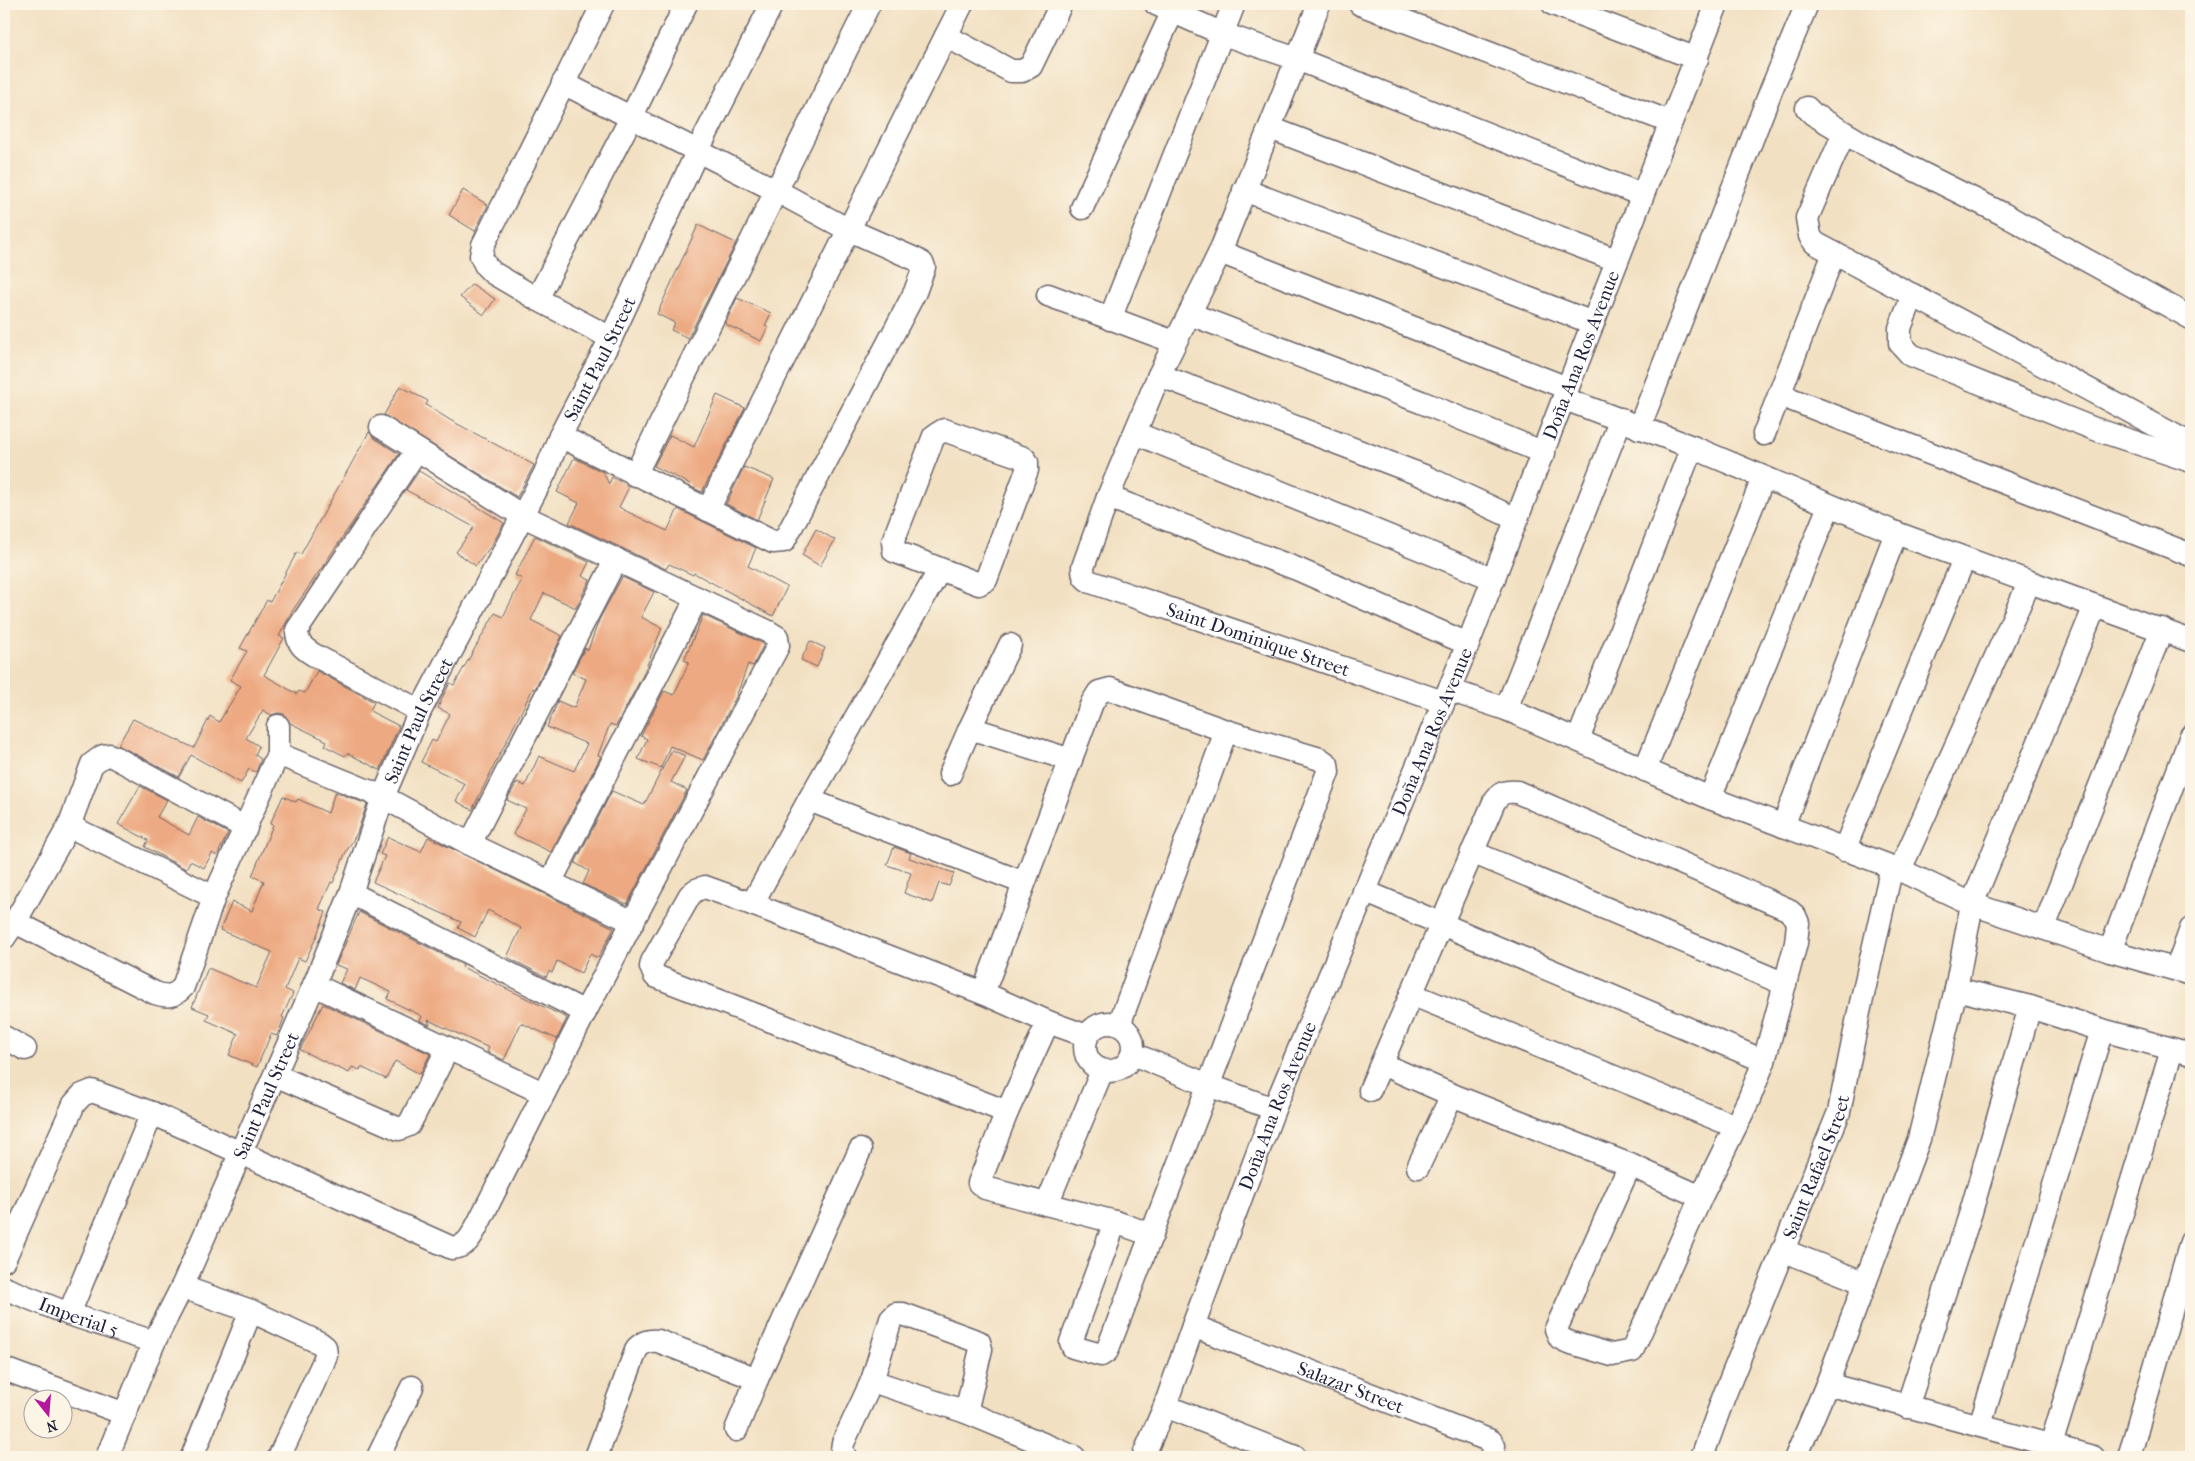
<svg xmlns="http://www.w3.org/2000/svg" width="2195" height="1461" viewBox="0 0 2195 1461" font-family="'IM FELL French Canon',serif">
<rect width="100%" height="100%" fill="#fcf5e5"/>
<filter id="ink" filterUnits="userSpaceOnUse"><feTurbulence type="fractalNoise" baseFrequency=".02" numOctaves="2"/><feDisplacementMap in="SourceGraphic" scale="10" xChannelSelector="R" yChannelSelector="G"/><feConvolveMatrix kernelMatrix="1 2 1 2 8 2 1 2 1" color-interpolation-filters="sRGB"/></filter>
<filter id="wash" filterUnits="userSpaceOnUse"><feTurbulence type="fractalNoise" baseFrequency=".0096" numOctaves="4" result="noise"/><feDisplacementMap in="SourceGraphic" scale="20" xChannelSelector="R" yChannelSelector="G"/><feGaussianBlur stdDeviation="1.12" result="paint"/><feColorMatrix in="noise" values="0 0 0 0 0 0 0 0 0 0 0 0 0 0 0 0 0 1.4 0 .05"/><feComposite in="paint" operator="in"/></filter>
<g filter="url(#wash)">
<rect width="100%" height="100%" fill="#f2e0c2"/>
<g id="blocks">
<!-- building -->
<path fill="#eda981" d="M463,190L488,205L475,231L449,215Z
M698,225L736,243L688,338L671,330L675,323L657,314Z
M472,284L495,299L484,315L460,297Z
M737,298L771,313L765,326L768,327L761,341L725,324Z
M400,386L428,401L426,405L450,420L534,465L517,497L384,415Z
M717,395L745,408L702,492L689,486L690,484L654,466L670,435L694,447Z
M369,432L374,438L399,454L293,610L279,636L284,638L264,675L297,694L299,691L305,693L317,671L374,702L370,711L399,726L380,770L347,753L345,756L325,746L327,741L290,723L284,714L278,713L271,715L263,710L246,738L259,746L255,755L261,759L256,772L249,769L241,783L191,755L179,777L118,745L133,719L194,748L210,716L219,722L241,686L230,680L247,651L240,648L267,600L270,602L297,552L301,554Z
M574,458L603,472L609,484L612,477L629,487L619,507L624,510L667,531L678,509L756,548L748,566L787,587L773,616L694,573L693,575L669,564L666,569L569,523L579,503L557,492Z
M744,467L774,479L757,520L726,504Z
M419,471L504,523L493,543L476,566L456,552L474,527L406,490Z
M816,529L835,540L820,566L802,555Z
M535,536L589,562L582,576L590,580L576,608L544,593L531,620L562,636L535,689L533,688L472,810L456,801L465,784L421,762L432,740L436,742L450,714L438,708L443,696L450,683L454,685L495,613L503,617L522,579L515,575Z
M622,577L654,592L641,617L662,628L643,675L616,726L610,724L598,755L601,756L551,852L513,834L526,809L507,800L517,782L525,786L539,756L574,771L587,744L547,727L558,701L574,708L586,679L572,673L585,648L588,650L599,620Z
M703,615L764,644L753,666L748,664L736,697L703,760L670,746L661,768L638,759L647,739L641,736L664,691L674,695L689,662L684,660Z
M810,641L825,648L817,667L801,660Z
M672,750L685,756L671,782L687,790L627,904L583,884L589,871L575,863L612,791L644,805Z
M140,786L167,800L157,817L189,835L198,817L228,833L217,856L212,853L204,868L190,861L186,869L167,859L145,847L148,840L118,824Z
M335,792L367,804L357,833L345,854L333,883L331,882L319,909L326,912L315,940L305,961L298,958L285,989L293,993L282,1017L284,1018L277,1036L271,1034L257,1067L229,1055L238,1034L206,1020L209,1014L192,1007L208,968L256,988L272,952L220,930L232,902L252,911L264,881L252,876L273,825L270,824L283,796L296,802L298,799L328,813Z
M388,837L421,852L428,837L614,928L598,958L590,954L581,973L557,961L552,973L549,971L546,977L507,957L521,928L488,910L475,937L458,928L461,922L373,882L385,856L380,854Z
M894,847L911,853L909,858L954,873L949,886L939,883L932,903L904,893L911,873L887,865Z
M359,912L463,965L462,967L567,1018L557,1039L521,1023L504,1060L487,1052L489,1048L428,1020L430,1025L420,1021L422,1016L387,999L391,992L360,978L355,990L340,983L347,969L336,965Z
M323,1004L430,1054L420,1074L395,1061L386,1079L361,1067L360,1070L352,1067L349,1073L300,1050Z"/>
</g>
</g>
<g filter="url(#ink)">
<use href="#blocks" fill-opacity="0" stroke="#6b646a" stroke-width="1"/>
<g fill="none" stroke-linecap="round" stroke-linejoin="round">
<!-- minor casing -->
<g stroke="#6b646a" stroke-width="25">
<g id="minor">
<path d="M603,4L483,245L481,256L486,266L493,273L537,299L611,338"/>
<path d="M1156,4L1223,34L1297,59L1642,195"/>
<path id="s1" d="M1319,4L1220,252L1159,375L1108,497L1083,567C1083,576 1084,578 1091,582L1443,702"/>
<path d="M1360,4L1670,122"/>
<path d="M1553,4L1697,59"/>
<path d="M946,36L1011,71H1022L1031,66L1061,4"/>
<path d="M1807,108L1813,114L1865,145L2003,214L2191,318"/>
<path d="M1270,128L1616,260"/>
<path d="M1844,133L1807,218L1810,236L1815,243L2185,441L2191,447"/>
<path d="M1244,190L1593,323"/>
<path d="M1082,208L1173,11"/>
<path d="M1220,252L1567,388"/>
<path d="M1048,295L1174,342"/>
<path d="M1913,295L1900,328V343L1911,355L2092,428L2191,461"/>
<path d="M537,299L631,118L686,4"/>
<path d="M1190,314L1421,402L1544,453"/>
<path d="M1110,319L1234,4"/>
<path d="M1159,375L1424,476L1516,519"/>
<path d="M1780,395L2191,555"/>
<path d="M1565,399L1692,447L1896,533L2191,641"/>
<path d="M1639,428L1772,88L1807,4"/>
<path d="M1135,433L1494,579"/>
<path d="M1764,434L1834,253"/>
<path d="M560,436L773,542L784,541L915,292L924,267L922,263L915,259L847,229L775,190L563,83"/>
<path d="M417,450L297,630C297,644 303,648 314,655L420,711"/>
<path d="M635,475L869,4"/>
<path d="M1108,497L1297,569L1468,644"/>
<path d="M708,510L962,4"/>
<path d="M940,569L979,584L986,580L1027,470V462L1024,458L944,430L934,436L893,541L894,551L940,569L809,800L752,904L705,887L696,890L690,895L652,962L651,967L655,976L1007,1112"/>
<path d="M1010,645L970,728L1071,760"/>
<path d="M1449,690L1506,709L1710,798L1900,870L1972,904L2110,951L2191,974"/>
<path d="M1506,709L1621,419"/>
<path d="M278,726V754"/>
<path d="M1578,740L1692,447"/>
<path d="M1645,770L1763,479"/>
<path d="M950,774L970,728"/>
<path d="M1710,798L1829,506"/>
<path d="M809,800L1024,883"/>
<path d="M69,826L214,897"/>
<path d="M1783,826L1896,533"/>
<path d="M470,844L616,559"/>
<path d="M1844,850L1964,559"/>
<path d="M1472,852L1785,984"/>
<path d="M551,881L697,598"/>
<path d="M1364,891L1764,1061"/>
<path d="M351,893L585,1012"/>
<path d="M752,904L983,993L1048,1022L1087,1036"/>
<path d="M15,922L155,993C167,997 174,997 183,987L214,897L278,754L383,797L470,844L633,922"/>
<path d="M2044,927L2162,629"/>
<path d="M4,938L15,922L69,826L92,764L103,756L109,755L116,758L246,828"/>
<path d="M2110,951L2191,736"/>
<path d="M2176,970L2191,929"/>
<path d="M314,985L543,1093"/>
<path d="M1956,989L2030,1007L2102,1030L2191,1054"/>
<path d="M983,993L1092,703L1099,692L1110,689L1226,731L1320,759L1327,764L1328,772L1107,1351L1101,1355L1073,1347L1071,1342L1115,1222"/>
<path d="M1411,994L1734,1126"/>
<path d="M1048,1022L1007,1112L979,1183L985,1188L1115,1222L1152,1235"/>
<circle cx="1109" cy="1047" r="24"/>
<path d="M1119,1025L1226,731"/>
<path d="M4,1037L25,1049"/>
<path d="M1133,1054L1208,1085L1274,1109"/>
<path d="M1382,1064L1452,1095L1630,1165L1701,1197"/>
<path d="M275,1075L399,1129L409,1125L448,1048"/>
<path d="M1370,1090L1494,802C1500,792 1506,791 1517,792L1787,909L1795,916L1798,923L1796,943L1764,1061L1749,1099L1701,1197L1632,1351L1612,1355L1568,1342L1560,1338L1556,1329L1630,1165"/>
<path d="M1418,1167L1452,1095"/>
<path d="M1047,1204L1102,1071"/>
<path d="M1782,1250L1865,1283"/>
<path d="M4,1260L74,1104L82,1095L92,1091L152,1113L452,1248C468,1247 472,1235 479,1222L585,1012L778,646L777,637L769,632L521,515L381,427"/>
<path d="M182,1287L251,1311L320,1343L325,1347L326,1355L323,1363L279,1457"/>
<path id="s2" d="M4,1288L69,1314L154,1342"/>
<path d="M69,1314L152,1113"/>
<path id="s3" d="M1193,1326L1491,1441L1494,1446L1491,1457"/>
<path d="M4,1369L125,1414"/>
<path d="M872,1381L966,1412L1074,1457"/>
<path d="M1827,1384L2093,1457"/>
<path d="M1165,1406L1295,1457"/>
<path d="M1907,1407L1971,1212L2030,1007"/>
<path d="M1980,1425L2102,1030"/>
<path d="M736,1430L757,1379L860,1150"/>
<path d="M2051,1445L2172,1050"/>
<path id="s4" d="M107,1457L154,1342L182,1287L314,985L351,893L383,797L420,711L545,473L560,436L611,338L697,152L772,4"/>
<path d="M192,1457L251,1311"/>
<path d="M378,1457L412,1387"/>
<path d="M596,1457L637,1348C644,1342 648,1340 658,1341L757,1379"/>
<path d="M845,1457L842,1450L843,1443L872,1381L891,1319L896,1314H903L979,1342L981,1349L966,1412"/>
<path id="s5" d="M1143,1457L1165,1406L1193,1326L1274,1109L1468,644L1717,4"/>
<path id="s6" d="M1702,1457L1724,1396L1839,1112L1859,1012L1890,875L1900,870L2029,583"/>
<path d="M1796,1457L1827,1384L1919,1139L1956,989L1972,904L2095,606"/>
<path d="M2129,1457L2191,1242"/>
</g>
</g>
<!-- minor -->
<use href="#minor" stroke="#fff" stroke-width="22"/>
</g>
</g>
<g text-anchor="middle" stroke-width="4" stroke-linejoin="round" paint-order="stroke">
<!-- street labels -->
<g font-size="19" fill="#22223b" stroke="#fcf5e5">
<text dy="7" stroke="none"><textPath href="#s5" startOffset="1186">Doña Ana Ros Avenue</textPath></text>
<text dy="7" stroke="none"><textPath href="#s4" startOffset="1205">Saint Paul Street</textPath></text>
<text dy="7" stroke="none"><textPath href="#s1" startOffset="806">Saint Dominique Street</textPath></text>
<text dy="7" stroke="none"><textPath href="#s4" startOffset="800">Saint Paul Street</textPath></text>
<text dy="7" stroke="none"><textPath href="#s5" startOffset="781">Doña Ana Ros Avenue</textPath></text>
<text dy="7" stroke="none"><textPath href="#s4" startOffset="395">Saint Paul Street</textPath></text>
<text dy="7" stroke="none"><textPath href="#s5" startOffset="376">Doña Ana Ros Avenue</textPath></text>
<text dy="7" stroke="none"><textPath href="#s6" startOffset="312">Saint Rafael Street</textPath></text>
<text dy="7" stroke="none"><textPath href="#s2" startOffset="80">Imperial 5</textPath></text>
<text dy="7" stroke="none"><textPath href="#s3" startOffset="169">Salazar Street</textPath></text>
</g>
</g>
<!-- margin -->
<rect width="2195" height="1461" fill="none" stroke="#fcf5e5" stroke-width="20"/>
<!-- north arrow -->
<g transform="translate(48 1414) rotate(163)"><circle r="24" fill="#fcf5e5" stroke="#a5a1a1"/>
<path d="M0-4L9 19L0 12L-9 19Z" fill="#b5179e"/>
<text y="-8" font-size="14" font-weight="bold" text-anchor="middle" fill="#22223b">N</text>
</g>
</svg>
